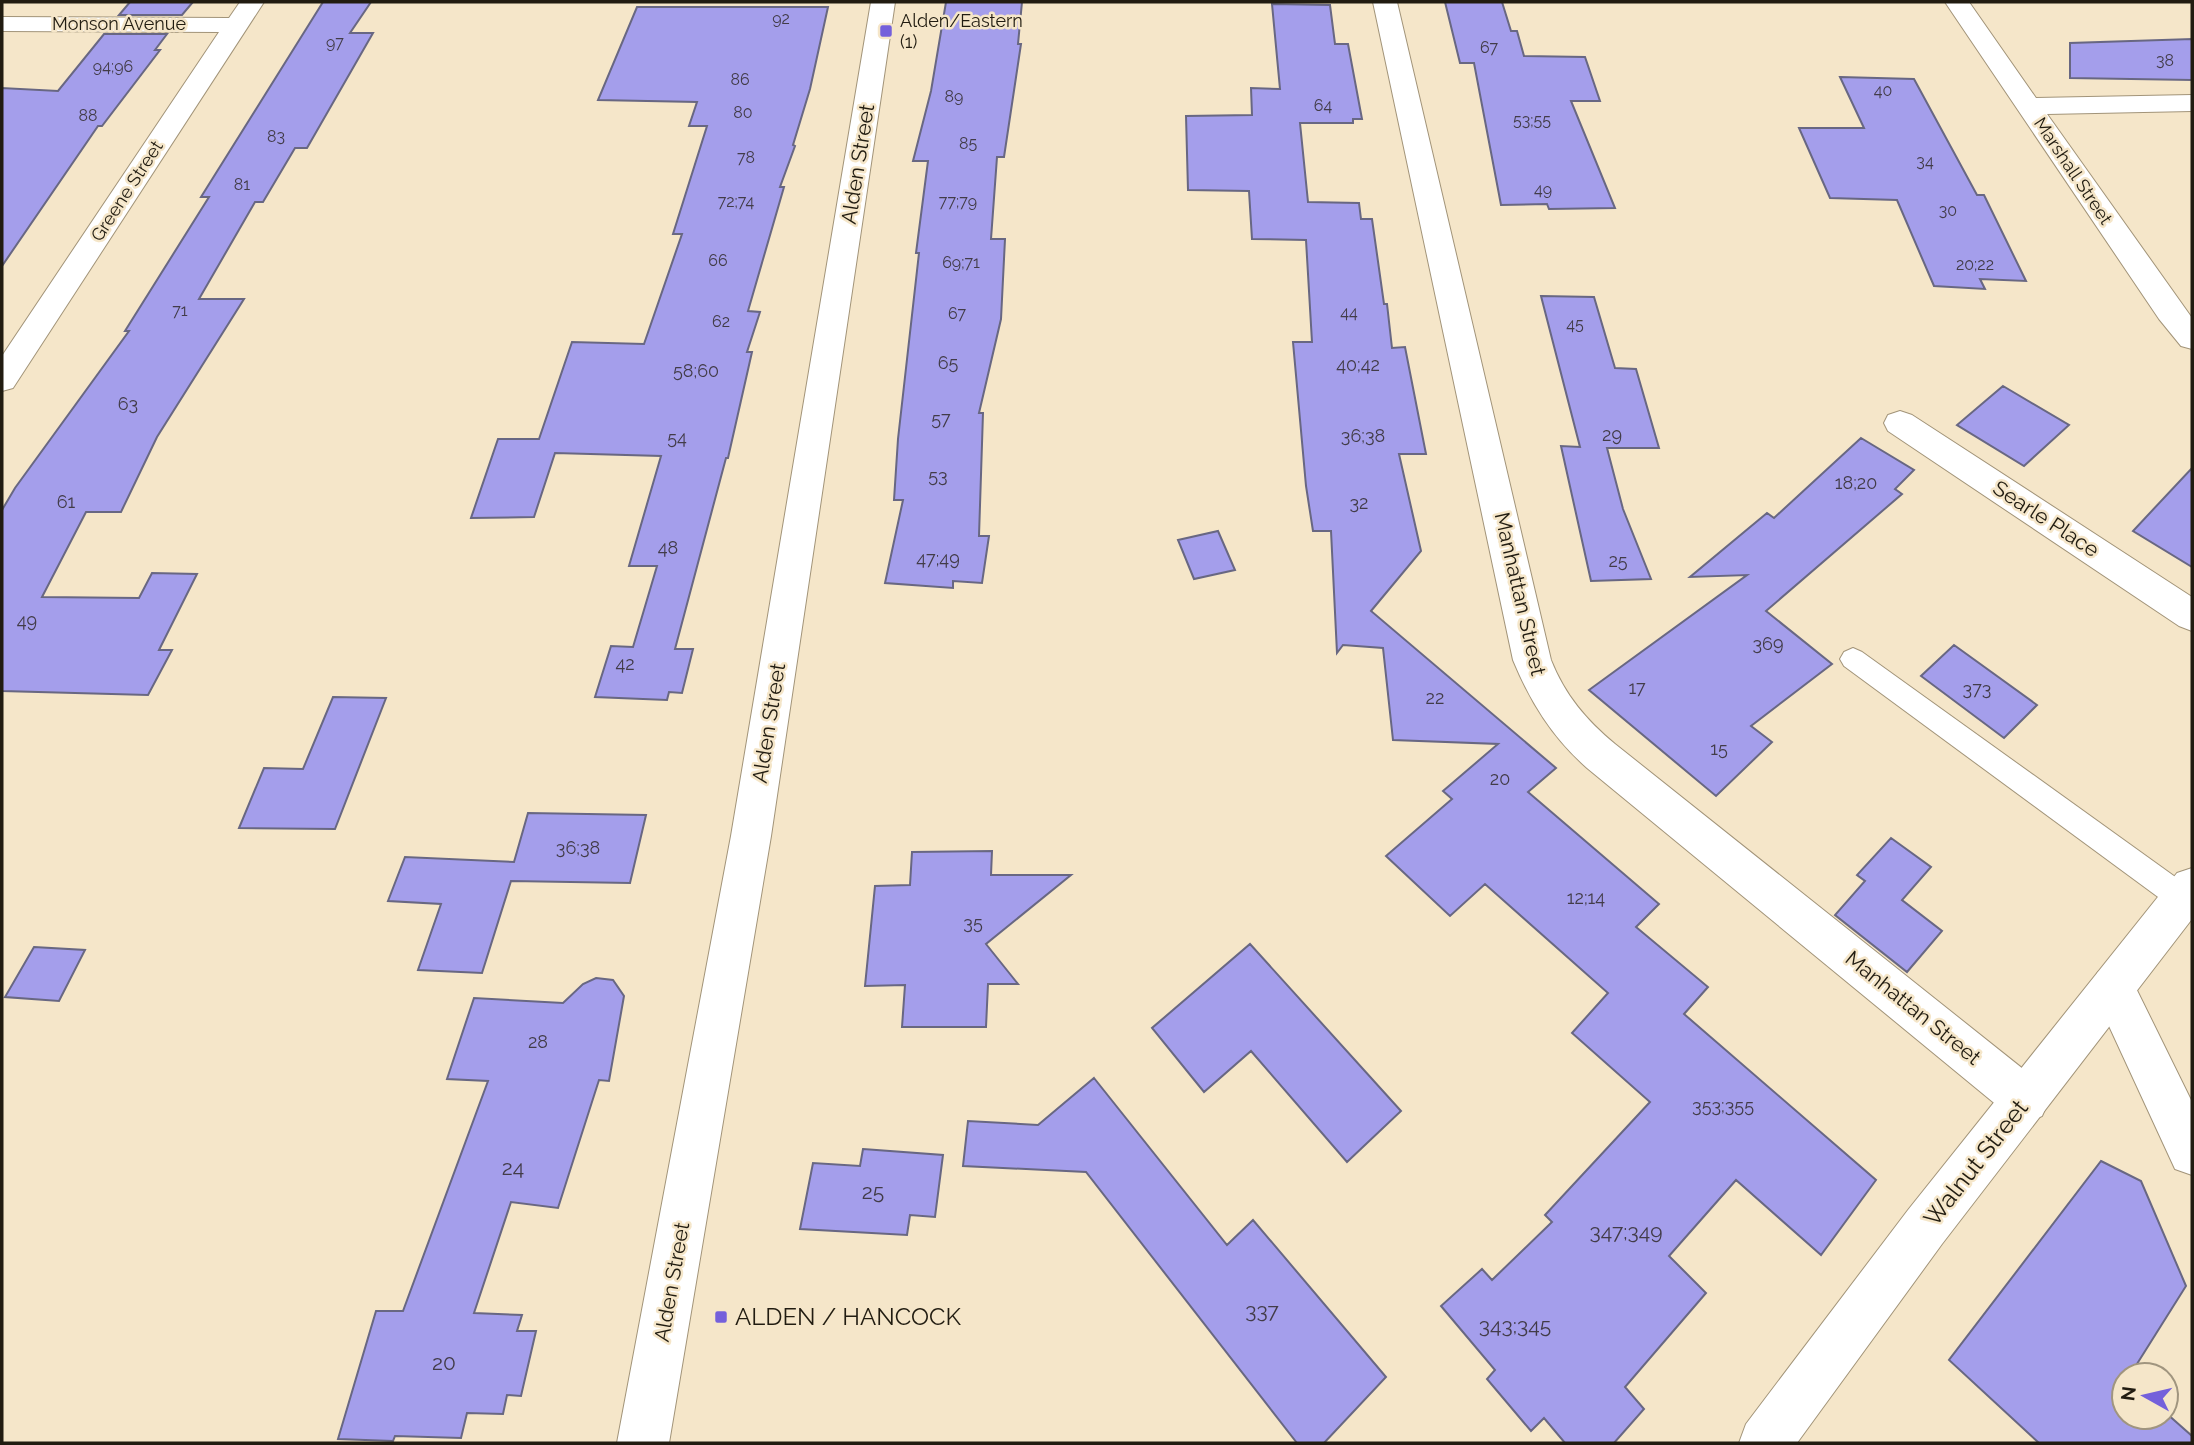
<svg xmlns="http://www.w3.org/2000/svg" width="2194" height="1445" viewBox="0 0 2194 1445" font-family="Raleway,sans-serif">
<rect width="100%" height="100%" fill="#f5e6c9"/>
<!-- building -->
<path fill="#a49eeb" stroke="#686782" stroke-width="2" d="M130,2H193L182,15H119Z
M323,2H371L350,33H373L307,148H295L263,202H255L199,299H244L157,437L121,512H86L42,597L139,598L152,573L197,574L159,650H172L148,695L2,691V510L15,488L129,331H125L209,197H201Z
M946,2H1022L1018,44H1021L1004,157H997L991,239H1005L1001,319L979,413H983L979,536H989L982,583L953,581V588L885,583L903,500H894L898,439L919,253H916L928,161H913L931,91Z
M1445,2H1502L1511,31H1517L1524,56L1585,57L1600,101H1571L1615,208L1549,209L1547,204L1501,205L1474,63H1460Z
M1272,4L1330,5L1335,44H1348L1362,119H1353V123H1300L1308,202L1359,203L1361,219H1372L1384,304H1387L1392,348L1405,347L1426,454H1399L1421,551L1371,611L1556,768L1528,792L1659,904L1636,927L1708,987L1684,1014L1876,1180L1821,1255L1736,1180L1669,1256L1706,1293L1625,1387L1644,1409L1614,1443H1565L1544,1418L1531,1431L1487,1379L1495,1370L1441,1306L1482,1269L1492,1280L1552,1222L1545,1215L1650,1102L1572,1033L1608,993L1485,884L1450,916L1386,856L1452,799L1443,791L1498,744L1393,740L1383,648L1343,645L1337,653L1331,531H1313L1306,486L1293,342H1312L1306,240L1252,239L1249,191L1188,190L1186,116L1252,115L1251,88L1280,89Z
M637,7H828L810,89L793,145L795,146L780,187H784L748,311L760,312L747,352H752L728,458H726L675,649H693L682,693L669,692L667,700L595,697L611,646L633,647L657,566H629L661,456L555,453L534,517L471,518L498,439H539L572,342L644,344L682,234H673L707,126H689L697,102L598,100Z
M104,34H167L155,50H160L102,126H98L2,266V88L58,91Z
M2192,39V80L2070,78V43Z
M1840,77L1914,79L1977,195H1984L2026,281L1980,279L1985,289L1934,286L1897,200L1830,198L1799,128H1864Z
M1541,296L1594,297L1615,368L1636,369L1659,448H1607L1623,509L1651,579L1591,581L1561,446L1580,447Z
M2003,386L2069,425L2024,466L1957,425Z
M1861,438L1914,470L1895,489L1902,494L1766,611L1832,664L1751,726L1772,742L1716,796L1589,690L1747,575L1690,577L1767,513L1774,518Z
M2192,468V567L2133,531Z
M1218,531L1235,570L1194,579L1178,540Z
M1954,645L2037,705L2004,738L1921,676Z
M333,697L386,698L335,829L239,828L264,768L303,769Z
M528,813L646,815L630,883L511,881L482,973L418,970L441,904L388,901L405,857L514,862Z
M1891,838L1931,867L1902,900L1942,931L1907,972L1835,915L1865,881L1857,875Z
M992,851L991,875H1071L986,944L1018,984H988L986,1027H902L905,985L865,986L875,886L910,885L912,852Z
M1250,944L1401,1111L1347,1162L1251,1051L1204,1092L1152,1028Z
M34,947L85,950L59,1001L5,997Z
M596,978L613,980L624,996L609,1081L599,1080L558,1208L511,1202L474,1313L522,1315L517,1331H536L521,1396L507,1395L503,1414L467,1413L461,1438L395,1436L393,1441L338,1439L376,1311H403L488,1081L447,1079L474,998L563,1003L583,984Z
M1094,1078L1227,1245L1253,1220L1386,1377L1324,1443H1297L1086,1172L963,1166L968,1121L1038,1125Z
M863,1149L943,1155L935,1217L910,1215L907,1235L800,1229L813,1163L860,1166Z
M2101,1161L2141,1181L2186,1286L2130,1375H2124V1417H2166V1413L2192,1436V1443H2039L1949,1360Z"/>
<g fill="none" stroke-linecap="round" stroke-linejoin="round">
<!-- lane casing -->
<g stroke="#a29479" stroke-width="2">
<path id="lane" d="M1853,648L1862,652L2192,889V909L2183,912L2173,908L1844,666L1840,659L1844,652Z"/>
</g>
<!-- street casing -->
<g stroke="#a29479" stroke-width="2">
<path id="street" d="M240,2H264L13,388L2,391V356L219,32L2,31V17L229,18Z
M1373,2H1397L1551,660C1565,695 1586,720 1615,744L2042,1084L2049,1100L2042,1116L2026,1123L2010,1116L1587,768C1552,737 1531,703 1513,660Z
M1945,2H1969L2036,98L2192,95V111L2047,114L2192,318V349L2181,346L2159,319Z
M1900,411L1912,415L2192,597V631L2179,626L1888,431L1884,423L1888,415Z
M2113,966L2128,972L2192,1102V1175L2175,1169L2091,987L2098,972Z"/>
</g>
<!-- secondary casing -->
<g stroke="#a29479" stroke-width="2">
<path id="secondary" d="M871,2H895L771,836L669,1443H617L731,836Z
M2192,868V919L1942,1244L1797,1443H1739L1746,1424L1908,1210L2177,873Z"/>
</g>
<!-- lane -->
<use href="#lane" fill="#fff" fill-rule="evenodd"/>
<!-- street -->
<use href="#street" fill="#fff" fill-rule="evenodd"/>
<!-- secondary -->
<use href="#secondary" fill="#fff" fill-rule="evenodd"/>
</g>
<!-- markers -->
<g fill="#7460db" stroke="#f5e6c9" stroke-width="2.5">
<rect x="879" y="24" width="14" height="14" rx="3.5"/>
<rect x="714" y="1310" width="14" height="14" rx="3.5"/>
</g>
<g text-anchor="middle" stroke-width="5" stroke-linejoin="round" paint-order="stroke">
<!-- far-number labels -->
<g font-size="16" fill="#423c48">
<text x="781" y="24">92</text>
<text x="335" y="48">97</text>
<text x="1489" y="53">67</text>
<text x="2165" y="66">38</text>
<text x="113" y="72">94;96</text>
<text x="740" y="85">86</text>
<text x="1883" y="96">40</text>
<text x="954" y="102">89</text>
<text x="1323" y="111">64</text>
<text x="743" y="118">80</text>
<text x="88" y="121">88</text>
<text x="1532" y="126">53;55</text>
<text x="276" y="142">83</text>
<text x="968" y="149">85</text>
<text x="746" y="163">78</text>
<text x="1925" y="167">34</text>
<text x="242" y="190">81</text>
<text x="1543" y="195">49</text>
<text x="736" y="207">72;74</text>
<text x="958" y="207">77;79</text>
<text x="1948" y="216">30</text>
<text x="718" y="266">66</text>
<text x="961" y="268">69;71</text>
<text x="1975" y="270">20;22</text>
<text x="180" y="316">71</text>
<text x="1349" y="318">44</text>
<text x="957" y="319">67</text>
<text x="721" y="327">62</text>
<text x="1575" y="330">45</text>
</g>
<!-- far-poi labels -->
<g font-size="18" fill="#211c11" stroke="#f5e6c9" text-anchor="start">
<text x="900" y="27">Alden/Eastern<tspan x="900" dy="21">(1)</tspan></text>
</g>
<!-- far-street labels -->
<g font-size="18" fill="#211c11" stroke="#f5e6c9">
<text x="119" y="30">Monson Avenue</text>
<text transform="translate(2073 171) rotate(56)" y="6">Marshall Street</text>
<text transform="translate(127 191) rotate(-57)" y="6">Greene Street</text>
</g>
<!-- number labels -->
<g font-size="18" fill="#423c48">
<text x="948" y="369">65</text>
<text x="1358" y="371">40;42</text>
<text x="696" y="377">58;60</text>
<text x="128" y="410">63</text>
<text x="941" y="425">57</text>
<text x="1612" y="441">29</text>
<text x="1363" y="442">36;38</text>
<text x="677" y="444">54</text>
<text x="938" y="482">53</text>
<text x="1856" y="489">18;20</text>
<text x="66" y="508">61</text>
<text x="1359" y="509">32</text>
<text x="668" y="554">48</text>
<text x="938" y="565">47;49</text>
<text x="1618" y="567">25</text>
<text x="27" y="627">49</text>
<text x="1768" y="650">369</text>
<text x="625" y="670">42</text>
<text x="1637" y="694">17</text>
<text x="1977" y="695">373</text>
<text x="1435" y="704">22</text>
<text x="1719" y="755">15</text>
<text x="1500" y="785">20</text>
<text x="578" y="854">36;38</text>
<text x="1586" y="904">12;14</text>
<text x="973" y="929">35</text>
<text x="538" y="1048">28</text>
<text x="1723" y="1112">353;355</text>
</g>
<!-- street labels -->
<g font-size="21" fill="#211c11" stroke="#f5e6c9">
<text transform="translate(858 164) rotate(-81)" y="7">Alden Street</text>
<text transform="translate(2046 519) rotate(33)" y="7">Searle Place</text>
<text transform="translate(1520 594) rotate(77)" y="7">Manhattan Street</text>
<text transform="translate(769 723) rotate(-81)" y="7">Alden Street</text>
<text transform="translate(1913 1008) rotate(39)" y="7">Manhattan Street</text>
<text transform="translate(672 1282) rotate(-80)" y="7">Alden Street</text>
</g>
<!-- near-number labels -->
<g font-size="21" fill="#423c48">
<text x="513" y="1175">24</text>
<text x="873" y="1199">25</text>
<text x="1626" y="1239">347;349</text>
<text x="1262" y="1318">337</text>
<text x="1515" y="1333">343;345</text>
<text x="444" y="1370">20</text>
</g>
<!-- near-street labels -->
<g font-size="24" fill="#211c11" stroke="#f5e6c9">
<text transform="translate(1976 1163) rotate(-52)" y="8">Walnut Street</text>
</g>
<!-- near-poi labels -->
<g font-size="24" fill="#211c11" stroke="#f5e6c9" text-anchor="start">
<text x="735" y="1325">ALDEN / HANCOCK</text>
</g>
</g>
<!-- border -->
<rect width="2194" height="1445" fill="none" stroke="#211c11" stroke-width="7"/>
<!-- north arrow -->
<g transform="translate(2145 1396) rotate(278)"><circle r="33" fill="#f5e6c9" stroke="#a0957f" stroke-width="2"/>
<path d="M0-5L12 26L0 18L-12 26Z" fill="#7460db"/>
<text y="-10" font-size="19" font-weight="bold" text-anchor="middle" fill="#211c11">N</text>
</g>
</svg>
